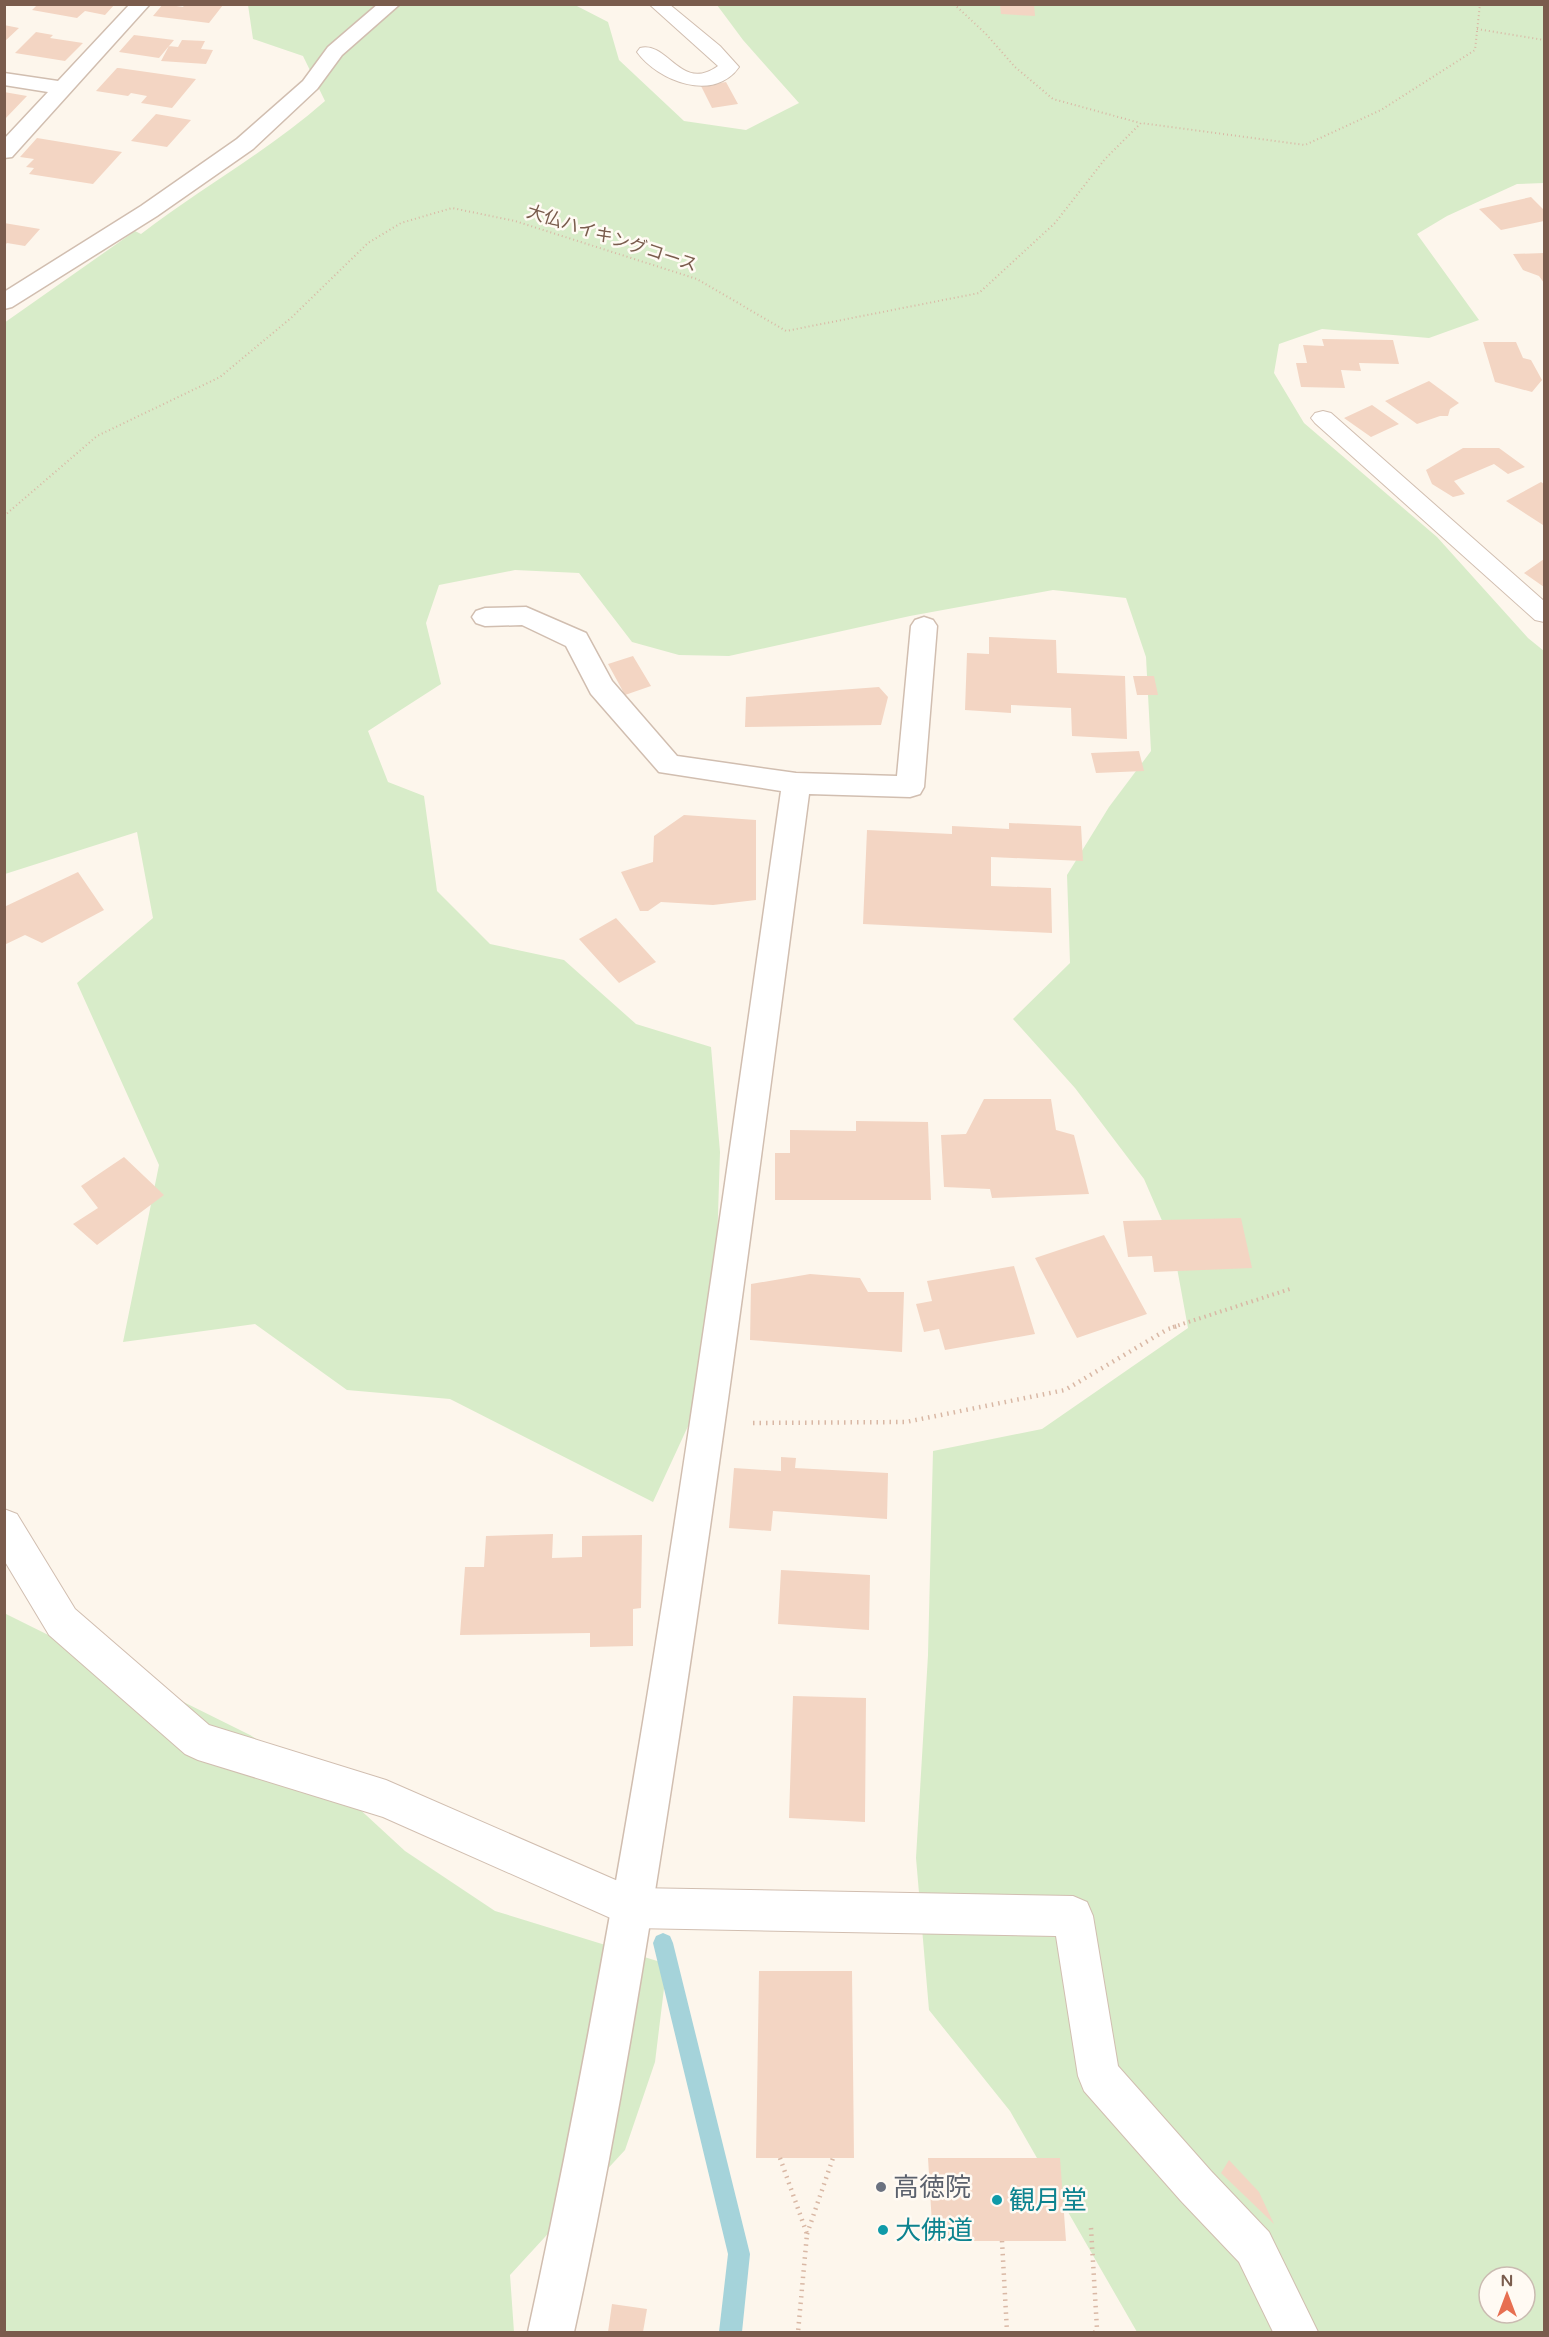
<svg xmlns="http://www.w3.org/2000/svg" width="1549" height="2337" viewBox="0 0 1549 2337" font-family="'Varela Round','Noto Sans JP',sans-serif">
<rect width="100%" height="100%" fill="#fdf6ec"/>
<!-- green -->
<path fill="#d8ecc9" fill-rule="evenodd" d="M248,5H575L608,22L619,60L684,121L746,130L799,103L743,40L717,5H1544V183L1517,184L1447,216L1417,234L1479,320L1429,338L1322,329L1279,344L1274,373L1304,423L1437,537L1528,638L1544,651V2332H1137L1010,2111L929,2010L916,1858L928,1655L933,1451L1042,1429L1188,1328L1173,1246L1144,1179L1075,1088L1013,1019L1070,963L1067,875L1109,807L1151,751L1146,657L1126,598L1053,590L910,616L729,656L679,655L632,642L579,573L515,570L439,585L426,623L441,684L368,731L388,782L424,796L437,891L490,944L564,960L636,1024L711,1047L720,1152L713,1372L653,1502L450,1399L347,1390L255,1324L123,1342L159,1165L77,983L153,918L137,832L5,874L4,323L135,231L141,234C201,188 268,151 325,101L303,56L253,39ZM1489,2277H1525V2313H1489Z
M4,1609L6,1614L250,1735L341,1792L405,1851L495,1911L667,1964L655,2062L625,2150L510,2275L514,2332H5Z"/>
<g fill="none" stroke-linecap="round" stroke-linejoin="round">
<!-- stream -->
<path fill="#a5d3da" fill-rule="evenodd" d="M663,1933L670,1936L673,1943L750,2254L742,2332H719L728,2254L653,1943L656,1936Z"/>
</g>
<!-- building -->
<path fill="#f3d5c3" d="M38,4H115L105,15L85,11L77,18L32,10Z
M163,4L183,7L185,4L223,5L209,23L153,16Z
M1000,4H1034L1035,16L1001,14Z
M4,25L19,28L4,42Z
M36,32L53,35L50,38L83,43L65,61L15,53Z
M134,35L174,40L159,58L119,52Z
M182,40L205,41L201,49L213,50L206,64L161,61L169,46L178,47Z
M117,68H119L196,79L172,108L141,103L147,96L131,93L128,96L96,91Z
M726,82L738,104L712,108L701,86Z
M4,92L27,96L4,120Z
M156,114L191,120L167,147L131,141Z
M37,138L122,152L93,184L29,174L34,168L26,167L34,159L20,157Z
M1531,197L1544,210V221L1501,230L1479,209Z
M4,223L40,229L25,246L7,243L4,246Z
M1544,253V283L1539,276L1523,270L1513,254Z
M1322,339L1393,340L1399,364L1359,363L1361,371L1341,370L1345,388L1301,387L1296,363H1307L1303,345L1324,346Z
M1483,342H1516L1523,358L1531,360L1542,380L1532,392L1495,382Z
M1429,381L1459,403L1450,409L1448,416H1440L1417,424L1385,401Z
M1372,405L1399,424L1371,437L1344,418Z
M1463,448H1499L1525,467L1508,474L1494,464L1454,481L1465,494L1453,497L1432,484L1426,470Z
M1541,482L1544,484V524L1543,525L1506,501Z
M1544,559V587L1524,573Z
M989,637L1056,640L1057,673L1125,676L1127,739L1072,736L1071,708L1011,705V713L965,710L967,653L989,654Z
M633,656L651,686L625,695L608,664Z
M1133,676H1154L1158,695H1137Z
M879,687L888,697L881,725L745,727L746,697Z
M1139,751L1144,771L1096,773L1091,753Z
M684,815L756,820V900L713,905L661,902L648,911H640L621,872L653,862L654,836Z
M1009,823L1081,826L1083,861L991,857V886L1051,888L1052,933L863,924L867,830L952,834V826L1009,829Z
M78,872L104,910L42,943L25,935L4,945V907Z
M616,918L656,962L619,983L579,939Z
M984,1099H1051L1056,1130L1074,1135L1089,1194L992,1198L990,1189L944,1187L941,1135L966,1134Z
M856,1121L928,1122L931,1200H775V1153H790V1130L856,1131Z
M124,1157L164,1195L97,1245L73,1224L98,1208L81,1186Z
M1241,1218L1252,1268L1154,1272L1152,1256L1128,1257L1123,1221Z
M1104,1235L1147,1314L1077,1338L1035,1258Z
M1014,1266L1035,1334L945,1350L939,1329L924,1332L916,1304L932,1301L927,1281Z
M810,1274L860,1278L868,1292H904L902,1352L750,1340L751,1284Z
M781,1457L796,1458L795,1468L888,1473L887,1519L773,1511L771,1531L729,1528L734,1468L781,1471Z
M553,1534L552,1558L582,1557V1536L642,1535L641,1608L633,1609V1646L590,1647V1633L460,1635L465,1567H484L486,1536Z
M781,1570L870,1575L869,1630L778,1624Z
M793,1696L866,1698L865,1822L789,1818Z
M759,1971H852L854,2158H756Z
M928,2158H1060L1066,2241H933Z
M1229,2160L1259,2192L1274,2224L1221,2173Z
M612,2304L647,2309L643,2332H608Z"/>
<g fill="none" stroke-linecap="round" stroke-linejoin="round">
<!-- service casing -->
<g stroke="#d1beb0" stroke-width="2">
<path id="service" d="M649,4H669L720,46L739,67C714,103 658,81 637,52L640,48C669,41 680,93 718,66Z
M1323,411L1331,413L1544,601V622L1535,620L1315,423L1311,418L1315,413Z
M4,1509L17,1514L75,1609L209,1725L386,1780L634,1888L1073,1896L1087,1902L1093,1916L1118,2066L1211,2171L1269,2232L1318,2332H1273L1239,2262L1181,2201L1084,2091L1078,2076L1056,1936L633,1928L383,1817L198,1760L185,1754L49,1635L4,1560Z"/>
</g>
<!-- minor casing -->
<g stroke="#d1beb0" stroke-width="3">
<path id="minor" d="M130,4H150L12,157L4,158V139L48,92L4,85V73L58,81Z
M378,4H400L342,55L317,89L253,149L157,216L12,307L4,309V292L141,206L237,139L303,81L328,47Z
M526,607L586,633L612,681L677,756L796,773L897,776L911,626L915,620L924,617L933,620L937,626L924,787L920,794L910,797L809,794C768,1104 728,1414 681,1724C650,1927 618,2131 574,2332H528C639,1823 707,1306 781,791L659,772L591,694L566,646L522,625L485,626L476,623L472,617L476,611L485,608Z"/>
</g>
<!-- path-far2 -->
<path stroke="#d9b8a5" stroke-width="2" stroke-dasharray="1 3" stroke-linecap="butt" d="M954,4L986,34L1015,67L1053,99L1140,123
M1477,29L1544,40
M4,516L97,436L220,377L291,318L368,243L401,223L452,208L515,221L697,279L786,331L979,293L1055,223L1105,159L1141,123L1305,145L1381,110L1475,50L1480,4"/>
<!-- path-far1 -->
<path stroke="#d9b8a5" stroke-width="4" stroke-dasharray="1.5 4" stroke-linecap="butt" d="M1173,1327L1293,1288"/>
<!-- path -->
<path stroke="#d9b8a5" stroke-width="4.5" stroke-dasharray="1.5 5" stroke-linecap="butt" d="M753,1423L906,1422L1065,1390L1168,1329L1178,1326
M780,2158L807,2234L798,2332
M1091,2228L1097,2329L1095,2332
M807,2234L833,2158
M1002,2241L1007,2332"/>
<!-- service -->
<use href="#service" fill="#fff" fill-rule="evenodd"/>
<!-- minor -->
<use href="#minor" fill="#fff" fill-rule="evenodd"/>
</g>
<!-- markers -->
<circle fill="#6b7280" stroke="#fffaf3" stroke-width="2" cx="881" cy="2187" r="6"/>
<g fill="#0f9aa8" stroke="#fffaf3" stroke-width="2">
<circle cx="997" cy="2200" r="6"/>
<circle cx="883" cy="2230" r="6"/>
</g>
<g text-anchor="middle" stroke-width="5" stroke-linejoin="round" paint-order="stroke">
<!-- far-street labels -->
<g font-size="18" fill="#7a5c4d" stroke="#fffaf3">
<text transform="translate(612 238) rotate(18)" y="6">大仏ハイキングコース</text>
</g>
<!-- near-worship labels -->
<g font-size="26" fill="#5b616d" stroke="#fffaf3" text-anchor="start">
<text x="893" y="2196">高徳院</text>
</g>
<!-- near-culture labels -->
<g font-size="26" fill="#0d838f" stroke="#fffaf3" text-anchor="start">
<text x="1009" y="2209">観月堂</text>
<text x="895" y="2239">大佛道</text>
</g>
</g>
<!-- border -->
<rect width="1549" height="2337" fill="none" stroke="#7a5c4d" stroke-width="12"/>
<!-- north arrow -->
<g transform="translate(1507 2295)"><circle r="28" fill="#fffaf3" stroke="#cabbb1" stroke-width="1.5"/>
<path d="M0-4.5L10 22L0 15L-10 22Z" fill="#e76f51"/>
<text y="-9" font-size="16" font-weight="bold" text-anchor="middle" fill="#7a5c4d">N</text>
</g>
</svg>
